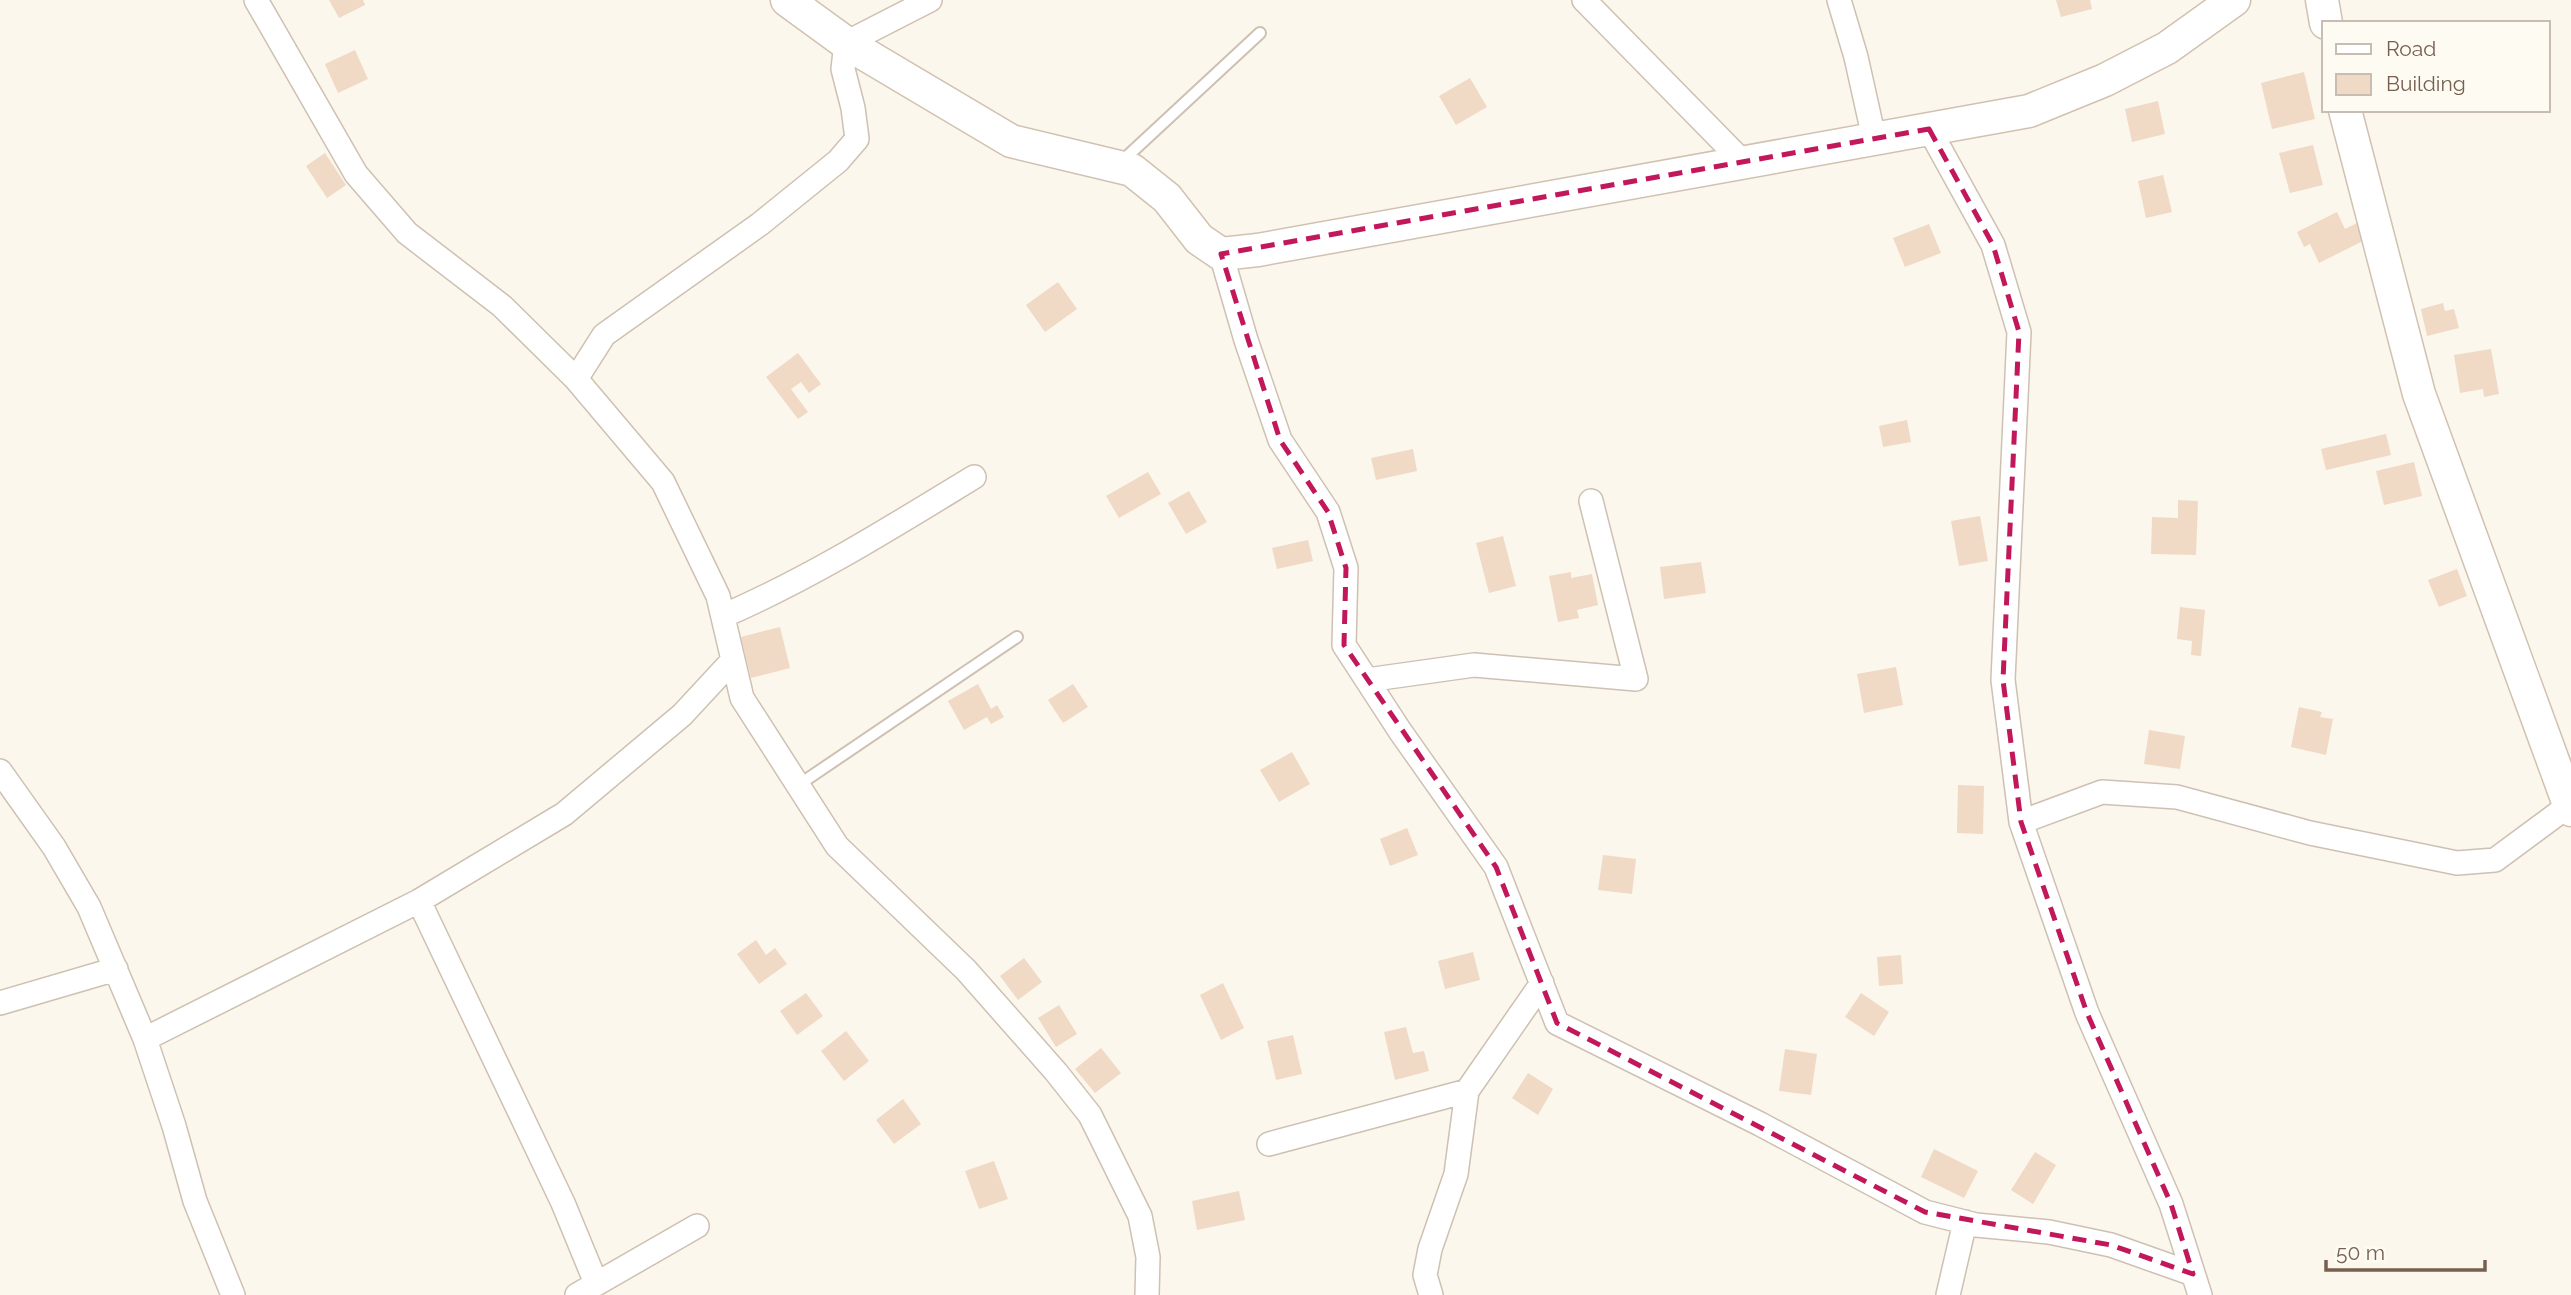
<svg xmlns="http://www.w3.org/2000/svg" width="2571" height="1295" viewBox="0 0 2571 1295" font-family="Raleway,sans-serif">
<rect width="100%" height="100%" fill="#fcf7ec"/>
<!-- building -->
<path fill="#f0d9c5" d="M329,0H363L365,5L339,18Z
M2056,0H2090L2092,9L2061,17Z
M355,50L368,79L338,93L325,64Z
M2304,72L2315,119L2272,129L2261,83Z
M1470,78L1487,107L1456,125L1439,96Z
M2158,101L2165,134L2132,142L2125,109Z
M2313,145L2323,185L2290,193L2279,153Z
M325,153L346,185L327,198L306,166Z
M2163,175L2172,212L2146,218L2138,181Z
M2337,212L2345,229L2357,223L2365,240L2319,263L2310,244L2304,247L2297,232Z
M1929,224L1941,253L1905,267L1893,238Z
M1058,282L1077,309L1045,332L1026,305Z
M2443,303L2445,311L2454,309L2459,328L2427,336L2421,309Z
M2491,349L2499,394L2484,397L2483,389L2460,393L2454,355Z
M798,353L821,384L809,393L801,382L791,389L808,412L798,419L766,377Z
M1907,420L1911,442L1883,447L1879,426Z
M2386,434L2391,455L2326,470L2321,449Z
M1413,449L1417,471L1376,480L1371,458Z
M2414,462L2422,496L2384,505L2376,471Z
M1148,472L1161,494L1119,518L1106,496Z
M1189,491L1207,522L1186,534L1168,503Z
M2178,500L2198,501L2196,555L2151,554L2152,517L2178,518Z
M1980,516L1988,561L1959,566L1951,521Z
M1503,536L1516,586L1489,593L1476,543Z
M1308,540L1313,561L1277,569L1272,548Z
M1701,562L1706,593L1664,599L1660,567Z
M2457,569L2467,596L2439,607L2428,580Z
M1571,572V578L1592,574L1598,605L1577,610L1579,618L1558,622L1549,576Z
M2180,607L2205,610L2201,656L2191,655L2192,641L2177,639Z
M780,627L790,668L751,678L741,637Z
M1896,667L1903,705L1864,713L1857,674Z
M978,684L991,709L997,705L1004,717L991,724L987,717L964,730L948,701Z
M1073,684L1088,707L1063,723L1048,700Z
M2299,707L2322,712L2320,717L2333,719L2326,755L2291,747Z
M2149,730L2185,736L2180,769L2144,764Z
M1292,752L1310,784L1279,802L1260,770Z
M1958,785L1984,786L1983,834L1957,833Z
M1407,828L1418,855L1390,866L1380,839Z
M1603,855L1636,859L1632,894L1598,890Z
M756,940L766,955L775,948L787,964L759,984L737,954Z
M1473,952L1480,980L1445,989L1438,961Z
M1901,955L1903,984L1879,986L1877,957Z
M1024,958L1042,982L1018,1000L1000,976Z
M1223,983L1244,1028L1221,1040L1200,995Z
M806,993L823,1016L797,1035L780,1011Z
M1861,993L1889,1012L1874,1036L1845,1017Z
M1059,1005L1077,1034L1056,1047L1038,1018Z
M1406,1027L1413,1053L1424,1051L1429,1071L1395,1080L1384,1032Z
M846,1031L869,1061L844,1081L821,1051Z
M1293,1035L1302,1074L1276,1080L1267,1041Z
M1101,1048L1121,1073L1095,1093L1075,1069Z
M1785,1049L1817,1054L1811,1095L1779,1091Z
M1528,1073L1553,1089L1538,1115L1512,1098Z
M903,1099L921,1124L894,1144L876,1120Z
M1934,1149L1978,1171L1964,1198L1921,1177Z
M2035,1152L2056,1165L2033,1204L2011,1190Z
M994,1161L1008,1199L979,1209L965,1171Z
M1239,1191L1245,1220L1197,1230L1192,1201Z"/>
<g fill="none" stroke-linecap="round" stroke-linejoin="round">
<!-- lane casing -->
<g stroke="#cec0b2" stroke-width="14">
<path id="lane" d="M1121,162L1260,33
M797,786L1017,637"/>
</g>
<!-- street casing -->
<g stroke="#cec0b2" stroke-width="26">
<path id="street" d="M256,0L356,174L407,233L502,306L576,379L663,482L718,596L742,698L837,846L966,970L1056,1072L1090,1115L1140,1216L1148,1257L1147,1295
M1584,0L1742,161
M1839,0L1856,57L1874,138
M1929,129L1993,245L2019,332L2003,680L2021,822L2087,1013L2171,1204L2200,1295
M1221,254L1246,340L1280,440L1328,512L1346,568L1344,645L1400,731L1496,867L1557,1023L1760,1124L1925,1212L1976,1225L2049,1232L2111,1245L2193,1274
M576,379L604,335L760,224L838,161L857,139L853,108L843,69L846,43L930,0
M723,616C811,578 892,527 974,477
M1367,680L1474,665L1636,679L1591,501
M0,771L54,847L89,907L145,1039
M2021,822L2102,792L2177,797L2310,833L2457,863L2495,860L2568,806
M419,901L563,1203L596,1283
M0,1003L116,969
M1269,1144L1467,1091
M233,1295L195,1201L174,1126L145,1039L419,901L564,814L682,715L733,660
M577,1295L697,1226
M1431,1295L1425,1275L1430,1249L1456,1174L1467,1091L1542,983
M1948,1295L1965,1222"/>
</g>
<!-- secondary casing -->
<g stroke="#d1c1b0" stroke-width="35">
<path id="secondary" d="M787,0L846,43L1011,141L1132,170L1167,198L1199,239L1221,254L1258,250L2029,111L2105,80L2167,48L2234,0
M2322,0L2326,23
M2345,110L2419,394L2571,810"/>
</g>
<!-- lane -->
<use href="#lane" stroke="#fff" stroke-width="10"/>
<!-- street -->
<use href="#street" stroke="#fff" stroke-width="23"/>
<!-- secondary -->
<use href="#secondary" stroke="#fff" stroke-width="32"/>
</g>
<!-- marked area -->
<path fill="none" stroke="#c2185b" stroke-width="5" stroke-dasharray="14 9" stroke-linejoin="round" d="M1929,129L1993,245L2019,332L2003,680L2021,822L2087,1013L2171,1204L2193,1274L2111,1245L1925,1212L1557,1023L1496,867L1344,645L1346,568L1328,512L1280,440L1221,254Z"/>
<!-- legend -->
<rect x="2322" y="21" width="228" height="91" fill="#fefbf3" stroke="#c8bdb2" stroke-width="2"/>
<rect x="2336" y="44" width="35" height="10" fill="#ffffff" stroke="#c8bdb2" stroke-width="2"/>
<text x="2386" y="56" font-size="21" fill="#776050">Road</text>
<rect x="2336" y="74" width="35" height="21" fill="#f0d9c5" stroke="#c8bdb2" stroke-width="2"/>
<text x="2386" y="91" font-size="21" fill="#776050">Building</text>
<!-- scale -->
<path d="M2326 1260v10h159v-10" fill="none" stroke="#776050" stroke-width="3.5"/>
<text x="2336" y="1260" font-size="21" fill="#776050" stroke="#fefbf3" stroke-width="5" paint-order="stroke">50 m</text>
</svg>
